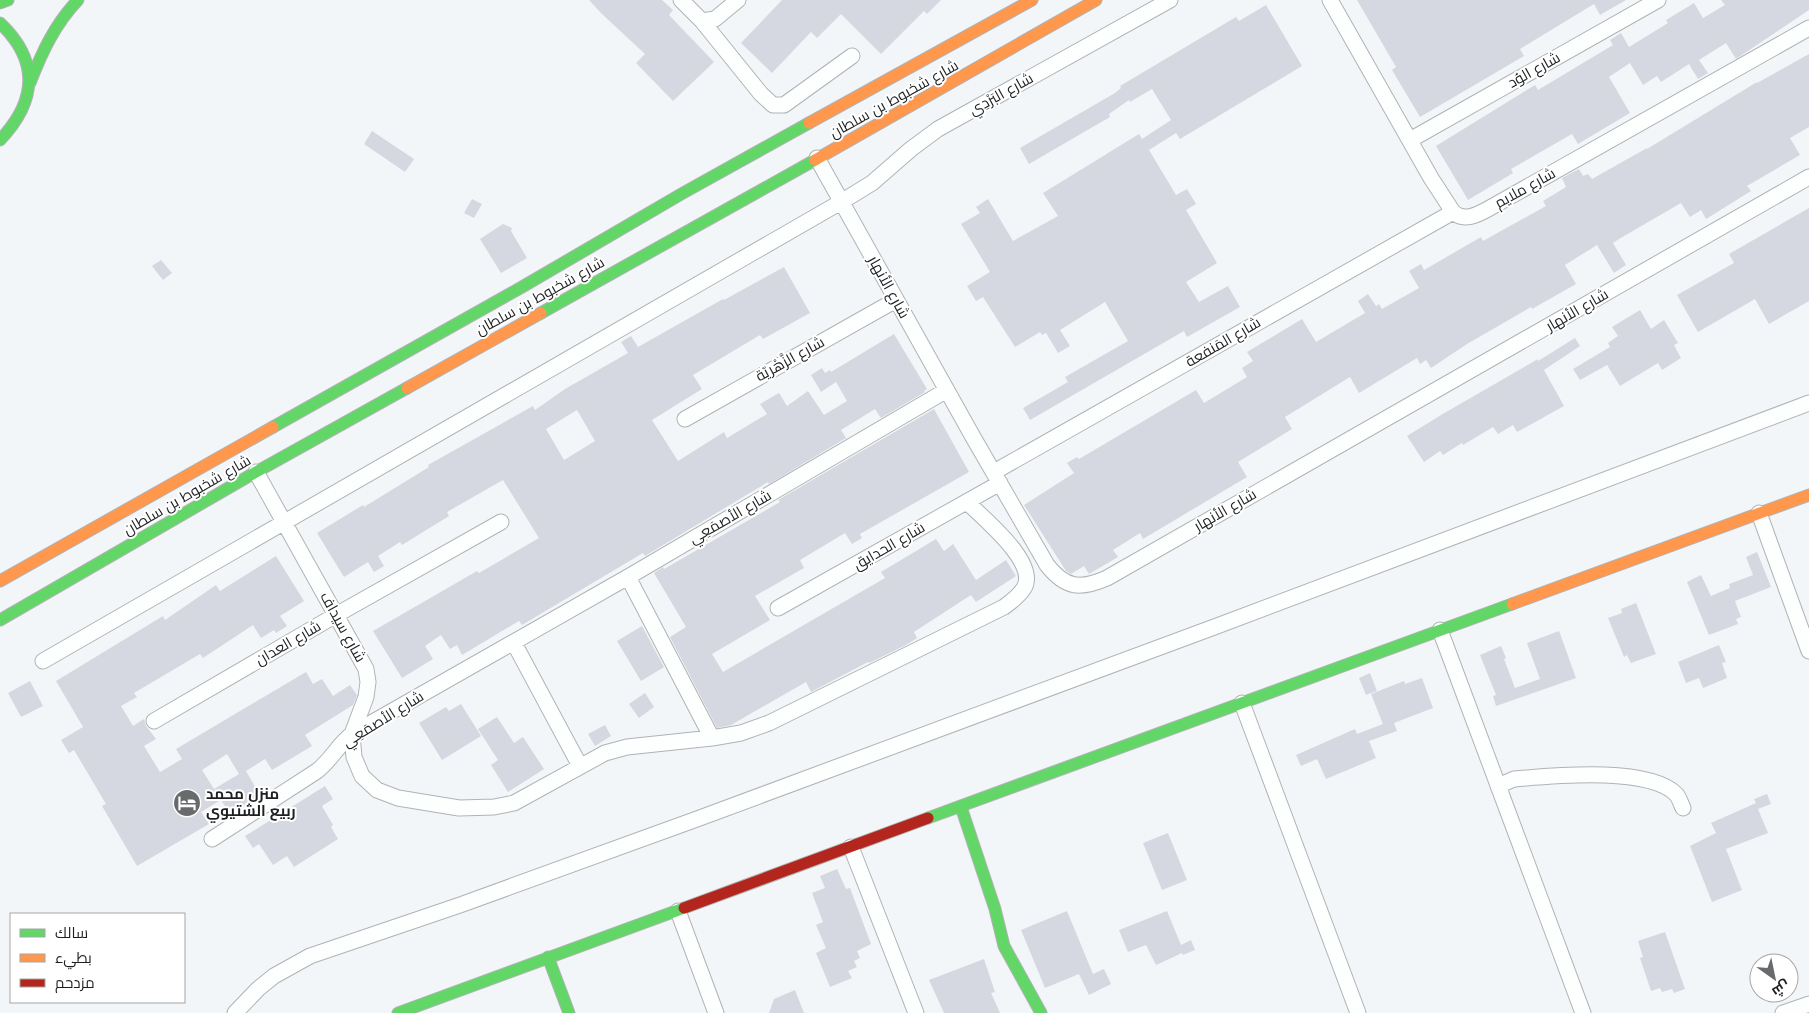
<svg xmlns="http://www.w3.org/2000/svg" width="1809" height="1013" viewBox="0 0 1809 1013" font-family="Quicksand,Cairo,sans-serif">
<rect width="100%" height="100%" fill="#f3f6f8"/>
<!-- building -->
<path fill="#d5d8e0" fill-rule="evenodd" d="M589,0H662L673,10L669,15L714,62L673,101L636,63L645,54L602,14Z
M782,0H941L927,14L924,11L881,54L841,14L817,38L811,32L772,73L741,43Z
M1357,0H1626L1600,15L1594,4L1520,49L1524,56L1420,117L1392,70L1396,67Z
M1721,0H1809V10L1736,59L1726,43L1699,60L1708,73L1698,79L1689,64L1661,82L1657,76L1643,85L1630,63L1609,77L1630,113L1578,144L1572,134L1511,169L1513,173L1468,200L1436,146L1535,85L1538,90L1613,45L1610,40L1621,33L1629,47L1668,23L1666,20L1694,3L1703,18L1725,5Z
M1266,5L1302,66L1180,139L1176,133L1149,150L1176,195L1187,189L1196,204L1186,210L1217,263L1186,282L1199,302L1228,286L1240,307L1187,337L1184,331L1030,420L1023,408L1068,382L1065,377L1128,341L1105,302L1060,330L1070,346L1058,353L1046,333L1042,335L1040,332L1015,347L983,297L976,301L967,286L990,272L961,224L980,213L976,207L988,199L1013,241L1058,216L1043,193L1139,134L1142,139L1171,120L1152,89L1130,102L1129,100L1109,114L1110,117L1029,164L1020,148L1115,93L1121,88L1120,86L1236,17L1239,21Z
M1809,54V127L1790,138L1800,155L1747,186L1751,191L1706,219L1701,210L1690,217L1681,203L1619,239L1613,243L1626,265L1614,273L1597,245L1565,265L1576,284L1532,309L1531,307L1467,344L1431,368L1426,360L1420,364L1417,358L1359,393L1350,377L1285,417L1292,429L1238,462L1247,477L1143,539L1140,533L1113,550L1118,557L1089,574L1084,566L1071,574L1066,571L1024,505L1074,473L1067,463L1077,457L1079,459L1196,390L1204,403L1247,377L1242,368L1253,361L1247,352L1302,319L1316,342L1365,313L1358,301L1368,294L1376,306L1379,304L1382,309L1419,288L1409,271L1421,264L1424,270L1481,237L1483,241L1546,206L1543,201L1566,187L1562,178L1579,169L1583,176L1588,174L1592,179L1647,148V149L1757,82V83Z
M372,131L414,159L405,172L364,144Z
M472,199L482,204L474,218L464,213Z
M1809,208V301L1769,324L1755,299L1698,332L1677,295L1734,263L1729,254Z
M503,224L512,228L511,231L527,258L501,273L480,239Z
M161,260L172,273L163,280L152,266Z
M784,267L810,313L763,339L760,335L693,375L702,389L652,420L678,461L724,432L727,438L767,414L760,404L779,393L787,406L808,391L824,415L847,401L836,382L821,392L811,375L822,368L825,373L830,370L831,372L894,334L927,389L924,391L925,392L881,418L875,409L841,430L846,438L769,484L768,482L645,556L643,553L522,625L519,621L462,655L457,645L450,649L441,635L425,646L433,659L402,678L373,631L477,571L479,573L539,538L503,480L447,512L449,516L402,545L400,542L378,556L384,566L374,572L368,562L344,577L317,533L363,505L364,507L429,467L428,465L533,406L535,410L565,389L628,353L621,342L631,336L638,347L723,299L724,300ZM577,410L595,441L564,460L546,429Z
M1640,310L1651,329L1664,320L1678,343L1674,345L1681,358L1662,370L1658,363L1620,386L1607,365L1580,380L1573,369L1610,347L1608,343L1618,336L1612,327Z
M1575,338L1580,346L1544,370L1564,406L1517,432L1513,425L1498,434L1493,427L1463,445L1462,443L1443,455L1440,451L1424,462L1407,436L1441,415L1538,359V361Z
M934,409L969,472L860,534L862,538L852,544L845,533L800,560L804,568L755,596L770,620L712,654L723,672L885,578L881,572L936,539L944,551L953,544L976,580L1006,560L1016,576L976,602L971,595L914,632L917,638L906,645L869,663L868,662L811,692L806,682L731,725L717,728L670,637L686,627L654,573L663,567L664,569L780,502L778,500Z
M1757,552L1771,587L1735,601L1741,617L1736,619L1738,624L1709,635L1687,582L1701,575L1711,596L1730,588L1729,584L1753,575L1746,557Z
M276,556L304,601L280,616L287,626L276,633L274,630L261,638L253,625L203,658L200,654L134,693L137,697L121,706L133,726L144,719L146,726L156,739L144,746L160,772L182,759L176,749L306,672L313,684L322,679L333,696L350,685L357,695L353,705L305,735L312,746L272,770L265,759L246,771L260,795L230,814L221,800L201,812L209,824L137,866L102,806L106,804L74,750L69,753L61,740L83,727L56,681L163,616L165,620L216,585L220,591ZM227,754L239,774L214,789L202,770Z
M1636,603L1656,654L1631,663L1627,655L1624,657L1608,618L1622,613L1621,609Z
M642,626L664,667L641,681L617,641Z
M1559,631L1576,678L1496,706L1493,696L1496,695L1480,655L1501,646L1506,658L1504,659L1515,688L1540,679L1527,643Z
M1719,645L1726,662L1722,663L1727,678L1703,688L1699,678L1686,683L1678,662Z
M1370,673L1377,691L1366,695L1359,678Z
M1422,678L1433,708L1394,723L1397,731L1369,741L1376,758L1326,779L1317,759L1301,766L1296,755L1355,729L1357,734L1383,724L1371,694L1404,681L1405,684Z
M30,681L43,706L21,717L8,693Z
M645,693L654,707L639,718L629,704Z
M461,704L481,736L442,760L419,723L446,707L449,711Z
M497,717L514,743L523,737L544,769L508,792L491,765L498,760L478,729Z
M605,725L611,736L595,746L588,734Z
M325,786L333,799L322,806L333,825L331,827L338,839L294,867L287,856L273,865L259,844L253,848L245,836Z
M1767,794L1771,804L1758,809L1768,833L1726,849L1742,890L1712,902L1690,846L1716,833L1711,823L1756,803L1754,799Z
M1168,833L1187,880L1162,890L1143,843Z
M837,869L846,889L850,888L871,944L857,951L860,958L854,961L857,967L848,971L852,978L830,987L816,953L826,948L816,925L823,922L812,893L825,888L820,876Z
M1067,911L1093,974L1104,969L1111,984L1089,995L1079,974L1045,988L1021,930Z
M1167,911L1181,945L1191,940L1195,950L1183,955L1182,953L1156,965L1146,945L1128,952L1119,930Z
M1665,932L1685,989L1674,993L1672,989L1662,992L1660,988L1651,991L1640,958L1643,957L1638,941Z
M984,959L995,992L991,993L1000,1013H944L929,980Z
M795,990L804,1013H769L774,999Z"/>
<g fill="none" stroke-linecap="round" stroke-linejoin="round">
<!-- street casing -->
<g stroke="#b0b3b5" stroke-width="17">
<path id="street" d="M681,0L702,21L715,19L738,0
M1330,0L1431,178L1453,212C1464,222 1477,215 1488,209L1809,28
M702,21L761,94L773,105H784L852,56
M1410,140L1658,0
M817,158L973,437L1047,565C1065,588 1080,590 1107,578L1809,177
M685,419L896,300
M256,472L366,669L368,682L366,697L352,734L354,757L362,776L377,790L398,798L459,808L494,807L514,803L605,753L627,747L712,738L741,733L769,723L1004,607C1011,602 1019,596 1024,588C1039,563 983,518 967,502
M994,472L1453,212
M1759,513L1809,651
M628,577L712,738
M778,608L1000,483
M1440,630L1583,1013
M514,643L580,766
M43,661L841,202L872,183L911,149L938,129L1170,0
M1242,703L1358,1013
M154,721L336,615L501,522
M1498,786L1514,779C1552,776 1647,766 1676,794C1679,797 1681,804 1683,808
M212,839L317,771C331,760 338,745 352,734L628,577L947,390
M851,847L916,1013
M678,911L716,1013
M235,1013L258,989L274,976L310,956L460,905L697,819L1217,626L1809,403
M1783,1013L1809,1004"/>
</g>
<!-- fast casing -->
<g stroke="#b0b3b5" stroke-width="13">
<path id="fast" d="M0,3L8,0
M0,23C40,61 37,101 0,140
M30,83C42,52 55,24 78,0
M541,313L815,160
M273,427L522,287L683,193L809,123
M0,620L256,472L407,388
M961,807L995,909L1004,946L1041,1013
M928,818L1512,604
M548,957L569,1013
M398,1013L684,908"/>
</g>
<!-- slow casing -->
<g stroke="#b0b3b5" stroke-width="13">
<path id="slow" d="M809,123L1032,0
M815,160L1096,0
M407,388L541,313
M0,581L273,427
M1512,604L1809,495"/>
</g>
<!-- jam casing -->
<g stroke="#b0b3b5" stroke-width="13">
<path id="jam" d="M684,908L928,818"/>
</g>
<!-- street -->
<use href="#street" stroke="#fdfefe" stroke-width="15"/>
<!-- fast -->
<use href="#fast" stroke="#63d668" stroke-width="11"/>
<!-- slow -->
<use href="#slow" stroke="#ff974d" stroke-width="11"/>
<!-- jam -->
<use href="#jam" stroke="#b3261e" stroke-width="11"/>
</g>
<!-- icons -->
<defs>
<g id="hotel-disc" transform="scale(1.4375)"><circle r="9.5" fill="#686a6c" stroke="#fff"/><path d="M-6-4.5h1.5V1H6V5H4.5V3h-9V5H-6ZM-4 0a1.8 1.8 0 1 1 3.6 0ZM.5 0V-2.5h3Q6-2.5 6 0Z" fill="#fff"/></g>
</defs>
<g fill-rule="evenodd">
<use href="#hotel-disc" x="187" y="803"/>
</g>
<g text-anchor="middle" stroke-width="4" stroke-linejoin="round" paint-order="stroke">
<!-- street labels -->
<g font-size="15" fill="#1d1f21" stroke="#fff">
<text transform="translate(1534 70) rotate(-29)" y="5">شارع الوُد</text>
<text transform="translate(1001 94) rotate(-29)" y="5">شارع البَرْدِي</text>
<text transform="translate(894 99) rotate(-29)" y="5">شارع شخبوط بن سلطان</text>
<text transform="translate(1525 188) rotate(-29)" y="5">شارع ملايم</text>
<text transform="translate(889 287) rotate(61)" y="5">شارع الأنهار</text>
<text transform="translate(540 296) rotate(-29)" y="5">شارع شخبوط بن سلطان</text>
<text transform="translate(1577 310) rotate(-30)" y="5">شارع الأنهار</text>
<text transform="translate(1223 342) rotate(-30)" y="5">شارع المَنفعة</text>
<text transform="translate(790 359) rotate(-29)" y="5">شارع الزَّهْريّة</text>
<text transform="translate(187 495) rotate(-30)" y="5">شارع شخبوط بن سلطان</text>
<text transform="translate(1225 510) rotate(-30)" y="5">شارع الأنهار</text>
<text transform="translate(730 517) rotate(-30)" y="5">شارع الأصمَعِي</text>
<text transform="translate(889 546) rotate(-30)" y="5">شارع الحدايق</text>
<text transform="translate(343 627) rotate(61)" y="5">شارع سيداف</text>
<text transform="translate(288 643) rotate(-30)" y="5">شارع العدان</text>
<text transform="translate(383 719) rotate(-32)" y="5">شارع الأصمَعِي</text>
</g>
<!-- poi labels -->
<g font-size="15" font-weight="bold" fill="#1d1f21" stroke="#fff" text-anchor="start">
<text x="206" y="799">منزل محمد<tspan x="206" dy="17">ربيع الشتيوي</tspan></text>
</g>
</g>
<!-- legend -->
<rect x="10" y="913" width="175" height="90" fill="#ffffff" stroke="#a5a5a6"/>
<rect x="20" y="929" width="25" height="8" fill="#63d668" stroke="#a5a5a6"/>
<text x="55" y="938" font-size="15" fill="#1d1f21">سالك</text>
<rect x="20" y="954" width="25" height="8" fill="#ff974d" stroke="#a5a5a6"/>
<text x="55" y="963" font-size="15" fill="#1d1f21">بطيء</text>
<rect x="20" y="979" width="25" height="8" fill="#b3261e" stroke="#a5a5a6"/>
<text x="55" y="988" font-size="15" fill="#1d1f21">مزدحم</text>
<!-- north arrow -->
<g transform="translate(1774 978) rotate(147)"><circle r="24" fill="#ffffff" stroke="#a5a5a6"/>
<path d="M0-4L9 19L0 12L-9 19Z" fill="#686a6c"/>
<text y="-8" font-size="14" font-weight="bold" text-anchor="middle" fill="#1d1f21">ش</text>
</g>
</svg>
